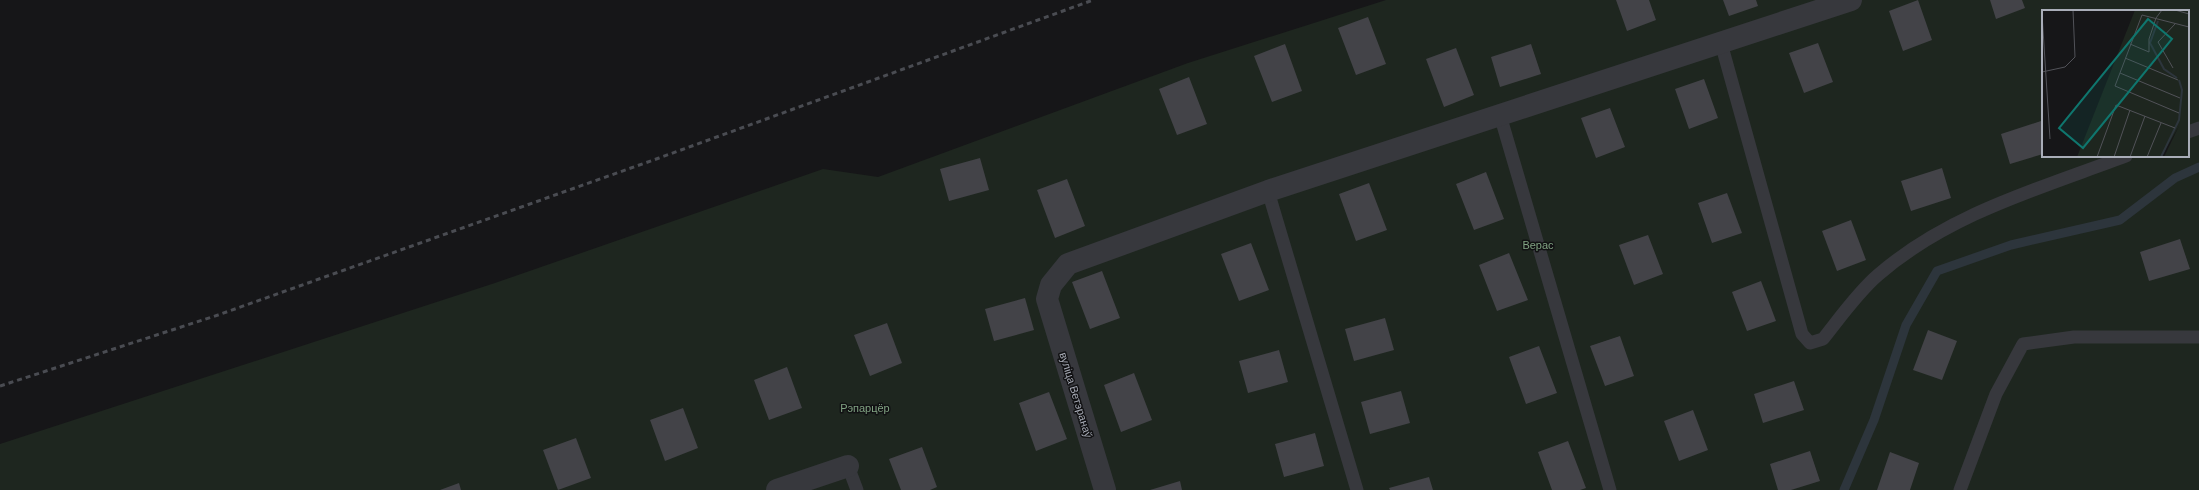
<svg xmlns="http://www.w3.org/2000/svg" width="2199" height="490" viewBox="0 0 2199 490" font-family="'DM Sans',sans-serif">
<rect width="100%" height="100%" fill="#161618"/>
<!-- green -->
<path fill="#1e261f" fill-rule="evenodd" d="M1386,0H2199V490H0V444L495,283L823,169L878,177L1188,63ZM2043,11H2188V156H2043Z"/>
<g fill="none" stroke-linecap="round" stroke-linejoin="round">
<!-- stream -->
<path stroke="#2d353c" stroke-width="9" d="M1844,490L1874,420L1906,325L1937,271L2011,245L2120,220L2175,178L2199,167"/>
</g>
<!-- building -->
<path fill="#434348" d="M1616,0H1649L1656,20L1627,31Z
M1723,0H1756L1758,6L1729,16Z
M1918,0L1932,40L1903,51L1889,11Z
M1990,0H2022L2025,8L1996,19Z
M1368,17L1386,64L1356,75L1338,28Z
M1818,43L1833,82L1804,93L1789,53Z
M1285,44L1302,91L1272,102L1254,56Z
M1531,44L1541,74L1500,87L1491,57Z
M1456,48L1474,95L1444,107L1426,59Z
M1189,77L1207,124L1177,135L1159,89Z
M1704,79L1718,118L1689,129L1675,89Z
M1610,108L1625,147L1596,158L1581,118Z
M2041,121L2043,154L2010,164L2001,134Z
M980,158L989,190L949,201L940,169Z
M1942,168L1951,198L1911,211L1901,181Z
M1486,172L1504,219L1474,230L1456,184Z
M1067,179L1085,226L1055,238L1037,190Z
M1369,183L1387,230L1356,241L1339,194Z
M1727,193L1742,233L1712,243L1698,203Z
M1851,220L1866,260L1837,271L1822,231Z
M1648,235L1663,274L1634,285L1619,245Z
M2180,239L2190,269L2149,281L2140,252Z
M1251,243L1269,290L1239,301L1221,254Z
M1509,253L1528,300L1497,311L1479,265Z
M1102,271L1120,318L1090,329L1072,282Z
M1761,281L1776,321L1747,331L1732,292Z
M1025,298L1034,330L994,341L985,309Z
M1385,318L1394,350L1354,361L1345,329Z
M887,323L902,363L870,376L854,335Z
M1928,330L1957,341L1942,380L1913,370Z
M1620,336L1634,376L1605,386L1590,346Z
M1539,346L1557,393L1526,404L1509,357Z
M1279,350L1288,382L1248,393L1239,361Z
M787,367L802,408L769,420L754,380Z
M1134,373L1152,420L1121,432L1104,385Z
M1794,381L1804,410L1763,423L1754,394Z
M1401,391L1410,423L1370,434L1361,402Z
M1049,392L1067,439L1036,451L1019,403Z
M683,408L698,448L665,461L650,420Z
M1693,410L1708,450L1679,461L1664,421Z
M1315,433L1324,466L1284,477L1275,444Z
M576,438L591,478L558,490L543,450Z
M1568,441L1586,488L1580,490H1552L1538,452Z
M922,447L937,487L930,490H901L889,459Z
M1810,451L1820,481L1791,490H1778L1770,464Z
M1890,452L1919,463L1910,490H1877Z
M1429,477L1433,490H1390L1389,488Z
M1180,481L1182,490H1150Z
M459,483L461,490H440Z"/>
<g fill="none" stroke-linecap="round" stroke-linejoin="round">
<!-- service -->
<path stroke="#37383d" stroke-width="13" d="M1721,43L1802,334L1810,343L1823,339C1839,319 1858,292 1878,275C1948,214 2041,188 2126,156
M1500,115L1610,490
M2188,132L2199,128
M1268,191L1357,490
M848,466L857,490
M1960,490L1996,394L2023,344L2074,337H2199"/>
<!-- minor -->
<path stroke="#37383d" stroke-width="22" d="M777,490L848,466
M1105,490L1047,299L1051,285L1068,264L1268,191L1851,0"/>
<!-- rail -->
<path stroke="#4a4c52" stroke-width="3" stroke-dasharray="5 4" stroke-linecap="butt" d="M0,386L218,315L659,158L1093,0"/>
</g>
<g text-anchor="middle" stroke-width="3" stroke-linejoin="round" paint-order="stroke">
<!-- park labels -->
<g font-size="11" fill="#80a282" stroke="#111113">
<text x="1538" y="249">Верас</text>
<text x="865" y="412">Рэпарцёр</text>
</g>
<!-- street labels -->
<g font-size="11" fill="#a9adb8" stroke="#111113">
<text transform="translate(1076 395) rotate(73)" y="4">вуліца Ветэранаў</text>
</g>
</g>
<!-- overview -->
<g transform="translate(2042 10)">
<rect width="147" height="147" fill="#161618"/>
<path d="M93,0H147V147H122L137,116L119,147H35Z" fill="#1e261f"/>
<path fill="none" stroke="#2d353c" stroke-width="2" d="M116,11L108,33L122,59L135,68M119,147L137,110L140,80L137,70"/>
<path fill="none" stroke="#515258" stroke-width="1" d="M133,0L147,4M0,4L8,129M88,34L107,42V29L114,8L120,0M83,48L136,70M131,58L116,32L133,14M0,62L23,57L33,47L31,0M78,63L138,88M137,103L73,76L100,5L147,17M55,147L74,95L133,118M72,147L88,100M88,147L103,106M105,147L119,113"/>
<path fill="#0f766e" fill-opacity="0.15" stroke="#0f766e" stroke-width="2" d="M106,9L130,29L41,138L17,118Z"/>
<rect width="147" height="147" fill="none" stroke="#a9adb8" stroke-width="2"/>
</g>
</svg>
